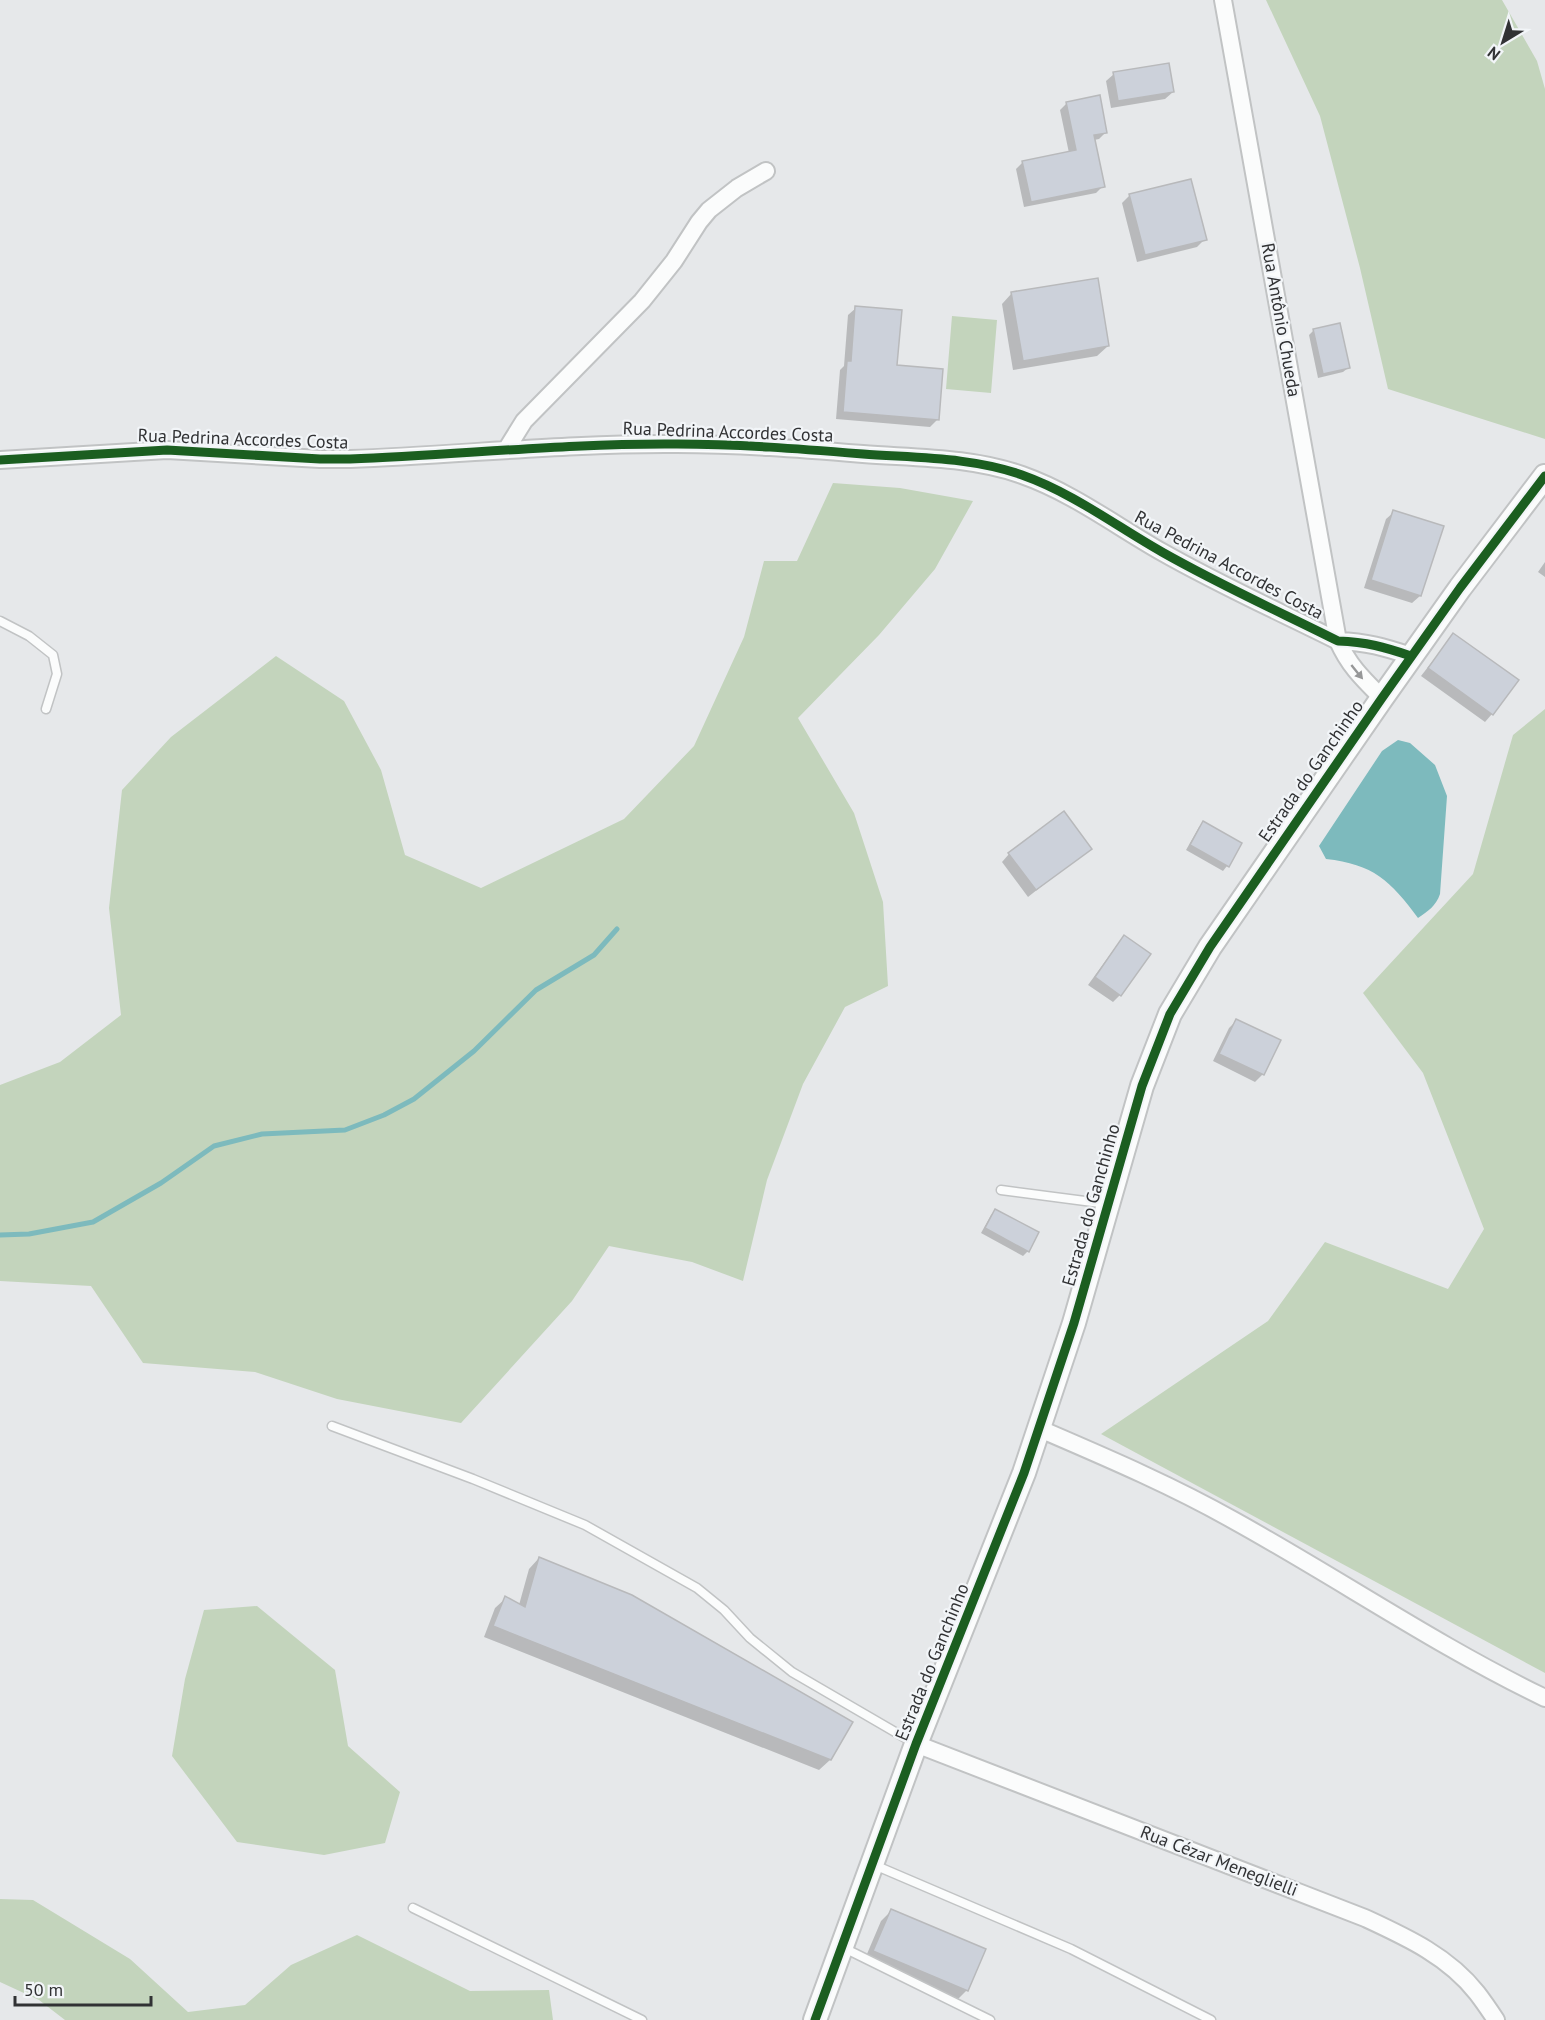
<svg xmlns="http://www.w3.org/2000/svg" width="1545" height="2020" viewBox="0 0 1545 2020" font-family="'PT Sans',sans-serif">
<rect width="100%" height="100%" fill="#e6e8ea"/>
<!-- green -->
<path fill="#c3d4bc" d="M1266,0H1502L1537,61L1545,89V439L1388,389L1360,268L1320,116Z
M952,316L997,320L991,393L946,389Z
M833,483L900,488L973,501L935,569L879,635L798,718L854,813L883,902L888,986L845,1007L803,1084L767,1180L743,1281L692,1262L609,1246L572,1301L461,1423L337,1399L255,1372L143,1363L91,1286L0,1281V1085L60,1062L121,1015L109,908L122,790L171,737L276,656L344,701L381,770L405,855L481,888L624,819L694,746L744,637L764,561H797Z
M1545,709V1673L1101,1434L1268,1321L1325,1242L1448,1289L1484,1229L1423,1073L1363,993L1473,874L1513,735Z
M257,1606L335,1670L348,1746L400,1792L385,1843L324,1855L237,1842L172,1756L185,1679L204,1610Z
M0,1899L33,1900L130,1959L188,2012L245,2005L291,1965L357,1935L470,1991L549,1990L553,2020H65L39,2000L0,1982Z"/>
<!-- water -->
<path fill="#7dbabd" d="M1398,740L1410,743L1435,765L1447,796L1440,894C1436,906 1428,911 1418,918C1391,881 1373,864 1326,859L1319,846L1382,751Z"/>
<!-- shadow -->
<path fill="#0003" d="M1114,74L1173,92L1165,99L1111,108L1106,81Z
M1067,103L1106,132L1099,139L1094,140L1103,186L1096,193L1024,207L1016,169L1023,162L1069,153L1060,110Z
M1130,195L1205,239L1197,247L1137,262L1122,203Z
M1012,293L1108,346L1097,356L1013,370L1002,304Z
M856,308L896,367L938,419L930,427L836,419L840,370L844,366L848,315Z
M1314,330L1348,368L1343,372L1318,378L1309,335Z
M1394,512L1420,596L1412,603L1364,588L1386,519Z
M1545,562V577L1538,572Z
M1453,635L1492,714L1485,722L1421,676Z
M1204,822L1240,843L1227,866L1223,871L1186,850L1199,827Z
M1090,848L1028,897L1002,862L1009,854Z
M1124,937L1120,995L1113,1002L1088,985L1117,945Z
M1236,1021L1263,1074L1255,1082L1213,1061L1229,1028Z
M996,1210L1028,1251L1023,1256L981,1233L991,1215Z
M539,1558L830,1760L819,1770L484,1637L495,1608L506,1598L519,1605L529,1569Z
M891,1911L967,1990L956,2001L864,1961L881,1921Z"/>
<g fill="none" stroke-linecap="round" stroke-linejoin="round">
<!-- stream -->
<path stroke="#7dbabd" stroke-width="5" d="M0,1235L29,1234L93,1222L161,1183L214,1146L262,1134L345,1130L384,1115L414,1099L474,1051L536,990L594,955L617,929"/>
</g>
<!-- building -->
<path fill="#ccd1da" stroke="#b8b9bb" stroke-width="1.5" d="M1169,63L1174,92L1118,101L1113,72Z
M1100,95L1107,133L1094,135L1105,187L1031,202L1022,161L1076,150L1066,102Z
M1191,179L1207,240L1145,255L1129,194Z
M1098,278L1109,346L1023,361L1011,292Z
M855,306L902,310L897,365L943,369L939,420L843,412L847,361H851Z
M1340,323L1350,368L1323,374L1313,329Z
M1393,510L1444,526L1421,596L1371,580Z
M1453,633L1519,680L1493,715L1428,668Z
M1064,811L1092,849L1036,890L1008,853Z
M1203,821L1242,843L1229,867L1190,845Z
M1124,935L1151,954L1121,996L1095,977Z
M1236,1019L1281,1040L1264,1075L1219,1054Z
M995,1209L1039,1232L1029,1252L985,1228Z
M539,1557L632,1595L853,1722L831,1760L493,1626L505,1596L525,1607Z
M891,1909L986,1949L968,1991L873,1951Z"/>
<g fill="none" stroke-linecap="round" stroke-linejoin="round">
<!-- lane casing -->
<g stroke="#c1c3c4" stroke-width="11">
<path id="lane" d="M0,621L29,636L53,655L57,674L46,709
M1001,1190L1108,1204
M332,1426L473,1479L585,1525L697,1588L724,1610L750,1638L792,1672L914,1743
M872,1864L1071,1949L1211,2020
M413,1908L642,2020
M844,1948L990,2020"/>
</g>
<!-- street casing -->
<g stroke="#c1c3c4" stroke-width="20">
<path id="street" d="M1223,0L1338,641C1349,666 1363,679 1382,698
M506,450L524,421L642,301L674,261L699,222L709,210L737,188L766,171
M0,460L167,450L320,459H350C459,455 568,443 677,444C739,444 801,449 863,454C915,458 972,457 1022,475C1073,493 1116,526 1162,552C1220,585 1280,612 1338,641C1367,642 1384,647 1411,656
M1040,1429C1105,1457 1171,1485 1233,1520C1338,1578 1437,1646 1545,1698
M916,1744L1365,1918C1406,1937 1448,1956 1477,1993C1484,2002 1490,2011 1496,2020"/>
</g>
<!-- secondary casing -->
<g stroke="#c1c3c4" stroke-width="26">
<path id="secondary" d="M815,2020L916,1744L1024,1473L1074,1323L1142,1086L1170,1014L1210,947L1382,698L1460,588L1545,476"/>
</g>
<!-- lane -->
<use href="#lane" stroke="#fbfcfc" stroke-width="8"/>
<!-- street -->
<use href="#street" stroke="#fbfcfc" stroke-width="16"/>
<!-- secondary -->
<use href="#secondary" stroke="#fbfcfc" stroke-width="22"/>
<!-- cycleway casing -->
<g stroke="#f2f5f8" stroke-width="13">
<path id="cycleway" d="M0,460L167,450L320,459H350C459,455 568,443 677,444C739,444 801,449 863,454C915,458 972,457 1022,475C1073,493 1116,526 1162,552C1220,585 1280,612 1338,641C1367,642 1384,647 1411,656
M815,2020L916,1744L1024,1473L1074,1323L1142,1086L1170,1014L1210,947L1382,698L1460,588L1545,476"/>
</g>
<!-- cycleway -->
<use href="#cycleway" stroke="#1b5e20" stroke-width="9"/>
</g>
<!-- one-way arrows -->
<defs><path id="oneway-solid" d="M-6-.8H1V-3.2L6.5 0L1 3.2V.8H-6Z" transform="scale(1.5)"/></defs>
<use fill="#969798" href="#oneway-solid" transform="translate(1357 672) rotate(51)"/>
<g text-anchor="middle" stroke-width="4.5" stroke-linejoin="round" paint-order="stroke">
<!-- street labels -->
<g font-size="18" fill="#313234" stroke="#f2f5f8">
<text transform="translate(1281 320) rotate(80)" y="6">Rua Antônio Chueda</text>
<text transform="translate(728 432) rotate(2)" y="6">Rua Pedrina Accordes Costa</text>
<text transform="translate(243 439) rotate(2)" y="6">Rua Pedrina Accordes Costa</text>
<text transform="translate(1229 565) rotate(28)" y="6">Rua Pedrina Accordes Costa</text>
<text transform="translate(1311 771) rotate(-55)" y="6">Estrada do Ganchinho</text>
<text transform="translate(1091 1205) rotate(-74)" y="6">Estrada do Ganchinho</text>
<text transform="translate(932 1662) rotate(-68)" y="6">Estrada do Ganchinho</text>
<text transform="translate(1219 1861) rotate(21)" y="6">Rua Cézar Meneglielli</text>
</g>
</g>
<!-- north arrow -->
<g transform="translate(1503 42) rotate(218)" stroke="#f2f5f8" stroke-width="4.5" paint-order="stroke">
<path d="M0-4.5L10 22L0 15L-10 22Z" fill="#313234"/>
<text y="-9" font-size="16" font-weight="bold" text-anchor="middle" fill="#313234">N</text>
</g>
<!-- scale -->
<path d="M15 1996v9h136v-9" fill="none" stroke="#313234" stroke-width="3"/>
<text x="24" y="1996" font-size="18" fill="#313234" stroke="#f2f5f8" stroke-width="4.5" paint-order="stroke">50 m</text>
</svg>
